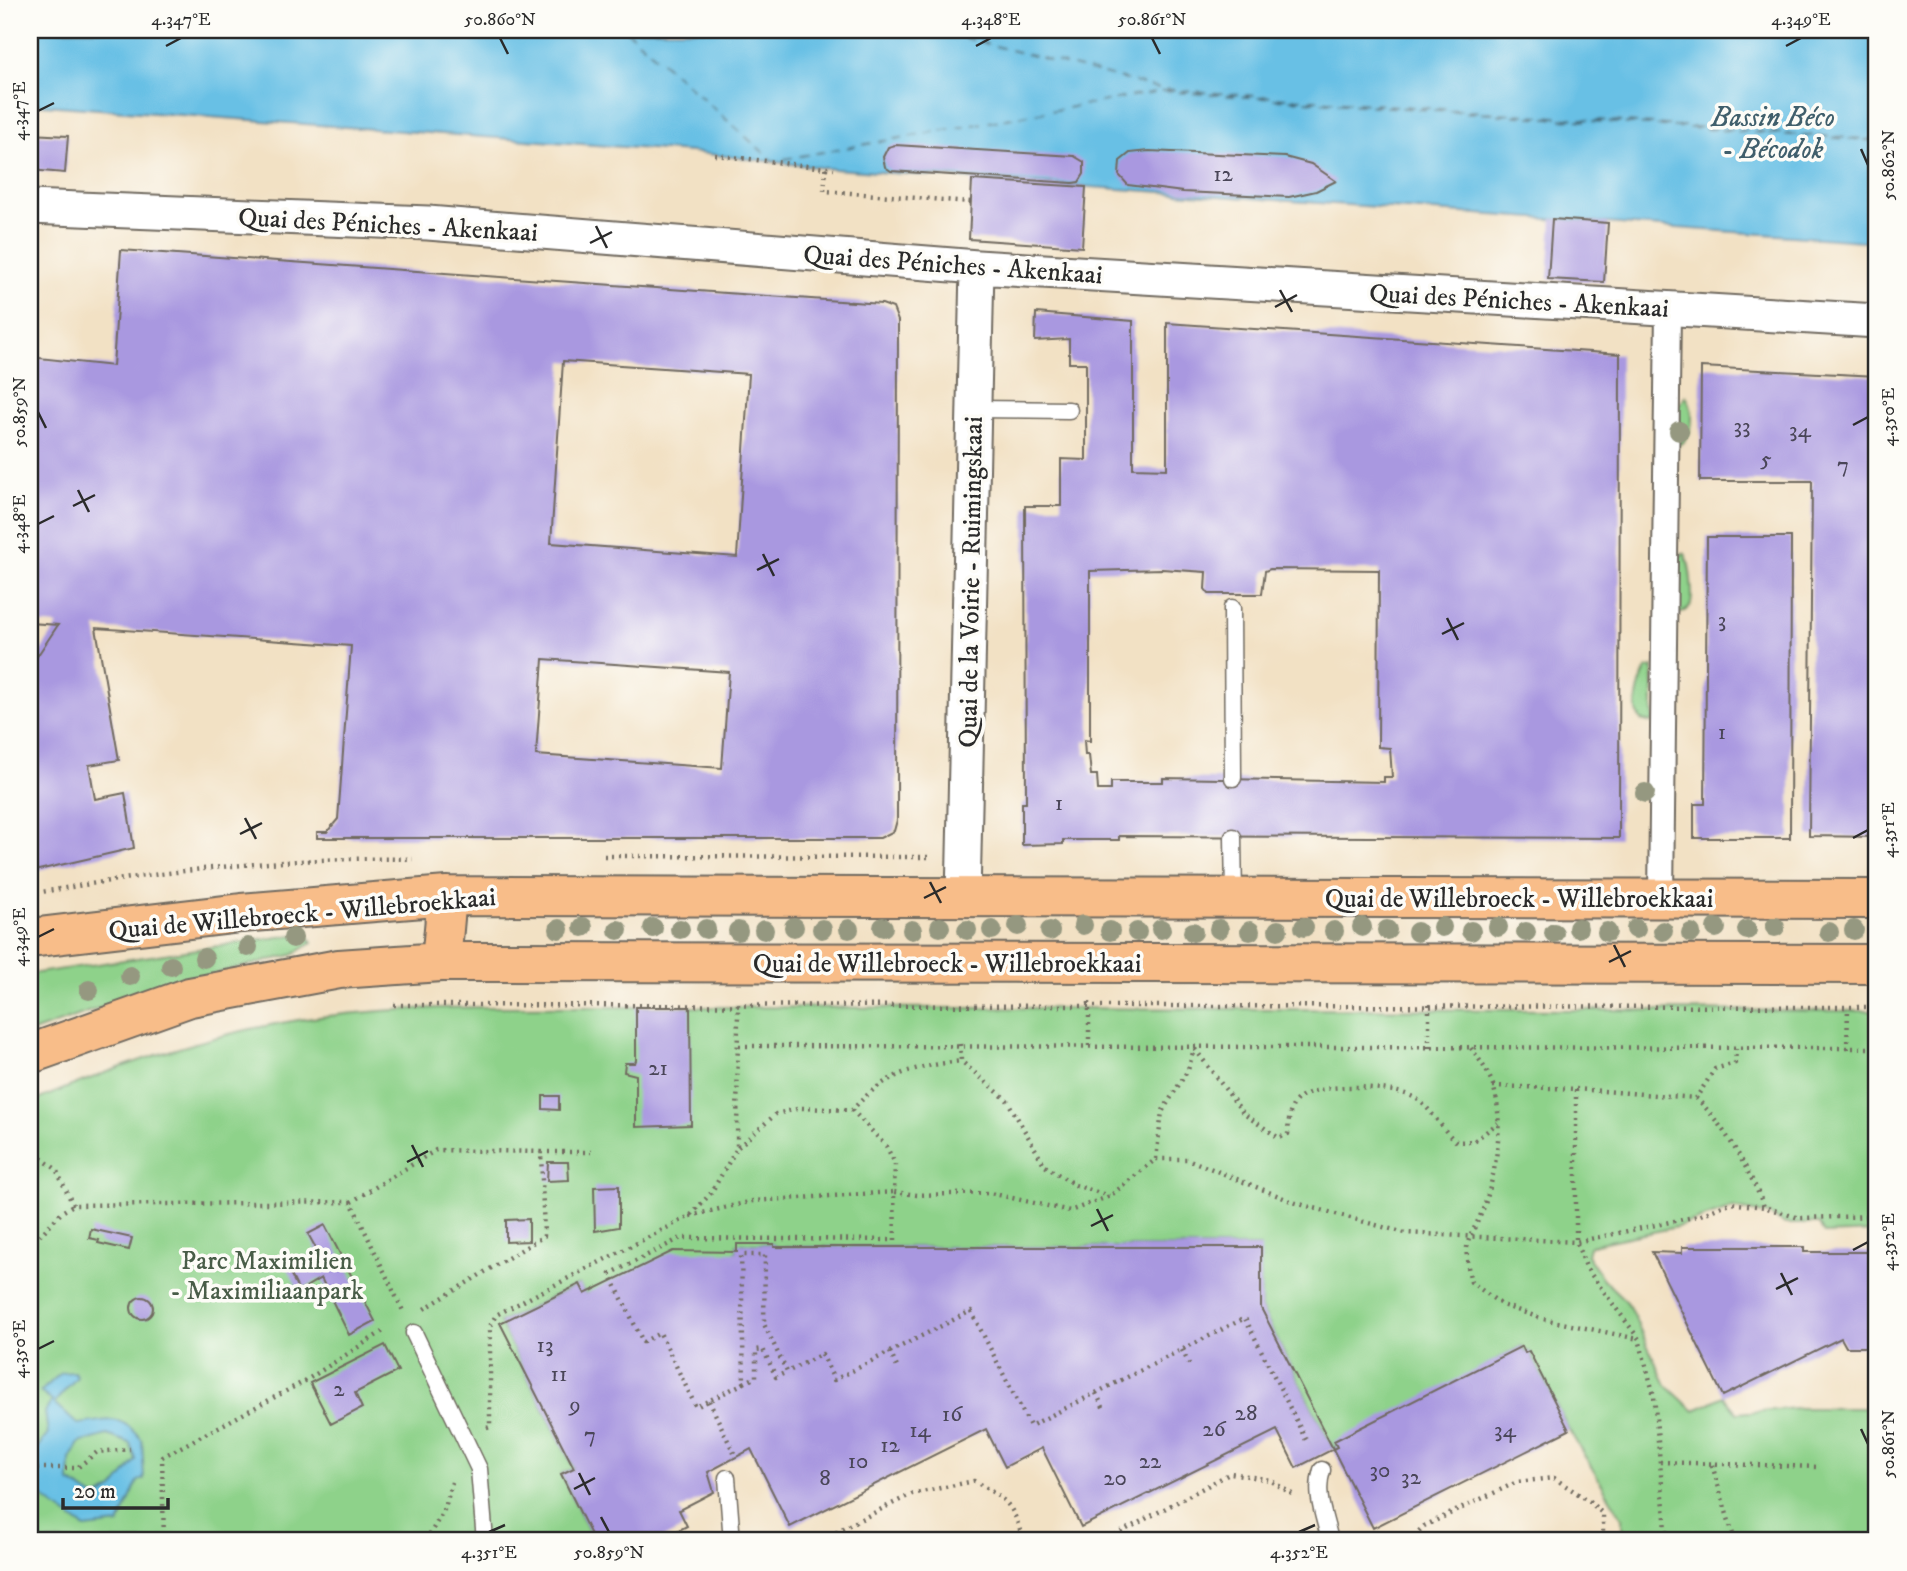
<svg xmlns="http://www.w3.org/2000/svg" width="1907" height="1571" viewBox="0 0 1907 1571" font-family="'IM FELL DW Pica',serif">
<rect width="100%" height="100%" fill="#fdfcf7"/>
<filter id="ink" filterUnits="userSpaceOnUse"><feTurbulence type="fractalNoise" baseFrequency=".0143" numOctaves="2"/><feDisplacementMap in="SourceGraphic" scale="14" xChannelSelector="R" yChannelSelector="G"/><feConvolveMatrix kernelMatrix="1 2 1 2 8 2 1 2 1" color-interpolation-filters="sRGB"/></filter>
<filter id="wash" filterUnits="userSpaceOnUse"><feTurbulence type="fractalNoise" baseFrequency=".00686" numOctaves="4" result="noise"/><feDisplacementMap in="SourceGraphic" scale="28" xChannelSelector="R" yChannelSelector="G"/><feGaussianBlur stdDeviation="1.57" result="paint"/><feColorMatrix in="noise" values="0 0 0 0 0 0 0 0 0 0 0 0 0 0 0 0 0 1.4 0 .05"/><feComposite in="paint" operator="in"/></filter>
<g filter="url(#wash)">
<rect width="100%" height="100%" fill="#f2e1c4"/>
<!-- green -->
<path fill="#8ed28a" stroke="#5c7e5a" stroke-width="2" d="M1686,396C1695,410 1695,437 1678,446L1679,405Z
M1684,553C1690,557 1695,602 1689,608C1685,613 1678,614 1673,615L1680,555Z
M1653,667V723L1641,720C1631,707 1640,682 1646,669Z
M306,933L312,943L292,955L155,988L30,1033V974Z
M690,1007L1877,1011V1232L1824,1234L1819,1224H1785L1769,1215L1732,1208L1677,1227L1595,1244L1589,1247L1587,1255L1603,1279L1627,1302L1666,1385L1694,1411L1723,1396L1737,1413L1797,1408H1874L1872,1462H1877V1541H1622V1518L1569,1430L1529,1351L1525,1353L1522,1346L1333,1449L1261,1308L1260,1247H774L773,1244H737V1252L585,1294L579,1284L500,1323L574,1468L561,1474L594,1541H30V1103C122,1064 219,1030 319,1017C440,1002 568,1008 690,1007Z"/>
<!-- water -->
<path fill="#68c0e5" stroke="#4a7688" stroke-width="2" fill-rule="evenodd" d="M30,30H1877V242L834,169L691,152L30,104Z
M74,1372L77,1377L54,1403L77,1424C108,1422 118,1410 142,1440L144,1479L138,1481L119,1524L85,1528L35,1492L33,1481L38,1473L30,1457L48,1434L45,1412L52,1401L40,1392L61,1373ZM107,1435L130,1443L136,1460L113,1489L96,1498L69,1481L70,1459L79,1443Z"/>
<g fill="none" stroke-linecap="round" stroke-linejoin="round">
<!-- ferry -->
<path stroke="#405f6c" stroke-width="2" stroke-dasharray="9 7" stroke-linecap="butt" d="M626,30L773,161L1161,91L1877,141
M933,30L1161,89L1877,140"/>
</g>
<g id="blocks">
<!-- building -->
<path fill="#a998e0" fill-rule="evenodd" d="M30,134L68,136L65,173L30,170Z
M895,145L1074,156L1084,162V174L1079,182L1073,183L891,171L885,167L883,157L888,147Z
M1149,151L1285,157L1311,164L1336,181L1316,191L1289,197L1183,192L1128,185L1119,175L1120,161L1130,153Z
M972,180L1086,187L1082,247L969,239Z
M1552,219L1608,223L1604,282L1548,279Z
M121,250L882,304L893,308L898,321L897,820L894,831L880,838H317V832H327L338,819L351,646L96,628L119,760L89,765L95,799L125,793L134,848L30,872V667L58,625L30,623V357L113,366ZM563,361L749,374L737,557L551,543ZM543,659L729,672L722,768L536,755Z
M1036,313L1133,321V468L1167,469V323L1620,354L1619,838L1119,836V840H1063V844L1022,845V803H1026L1025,506H1061V459L1086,460V363H1069V339L1035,341ZM1162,569L1206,572L1205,589L1209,594H1262L1265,571L1270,569L1379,570L1378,747L1390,748L1392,777H1384V782L1163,778V782H1111V790H1098L1097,775H1091L1089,755H1085L1084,740L1090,741V571Z
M1701,367L1877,376V837L1809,836L1812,481H1700Z
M1707,537H1791L1790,838H1694V804H1705Z
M636,1007H690L691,1125L636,1127V1075L624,1072L625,1063H635L636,1060Z
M543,1096H559V1110L543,1109Z
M548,1162H568L569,1180L547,1181Z
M619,1186V1227L595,1231L594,1187Z
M529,1219V1241L506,1242V1220Z
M325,1225L375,1321L349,1335L321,1278L299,1291L287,1267L318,1252L308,1234Z
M91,1229L132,1238L129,1250L98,1243L99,1240L89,1238Z
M737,1244H774V1247H1261V1308L1333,1449L1337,1447L1334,1441L1522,1346L1525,1353L1529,1351L1569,1430L1373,1528L1333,1449L1296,1468L1277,1430L1081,1527L1042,1448L1005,1467L986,1429L790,1527L751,1449L708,1472L714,1492L679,1510L687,1526L658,1541H594L561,1474L574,1468L500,1323L580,1284L585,1294L673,1251L737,1252Z
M1682,1247H1804V1252H1877V1351L1875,1347H1846L1841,1338L1723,1396L1652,1252L1682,1253Z
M131 1308a11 11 0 1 1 22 0a11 11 0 1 1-22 0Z
M385,1345L398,1371L355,1393L362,1408L331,1424L310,1383Z"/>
</g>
</g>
<g filter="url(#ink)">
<use href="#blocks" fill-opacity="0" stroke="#716b61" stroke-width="2"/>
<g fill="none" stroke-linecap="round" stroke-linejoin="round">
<!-- service casing -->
<g stroke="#716b61" stroke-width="19">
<path id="service" d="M974,409L1069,410
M1232,608L1233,778
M1233,837L1234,897
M414,1333L479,1469L485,1541
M1322,1470C1314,1495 1325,1517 1330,1541
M727,1478L732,1541"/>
</g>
<!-- pedestrian casing -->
<g stroke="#716b61" stroke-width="28">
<path id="pedestrian" d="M1661,897L1668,309"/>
</g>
<!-- minor casing -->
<g stroke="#716b61" stroke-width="37">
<path id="minor" d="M30,207L428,223L977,267L1877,321
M963,898L977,267"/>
</g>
<!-- primary casing -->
<g stroke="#716b61" stroke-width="42">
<path id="primary" d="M30,938L241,913L447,896L1877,899
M441,962L447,896
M30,1054L190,997L339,969L441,962L1877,964"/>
</g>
<!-- path -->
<path stroke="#716b61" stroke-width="4.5" stroke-dasharray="2 5" stroke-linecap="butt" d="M715,155L834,169
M826,168L824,191L971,202
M604,856L928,857
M30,894C155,872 286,856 413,859
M1089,1002V1047
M394,1005L1877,1007
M960,1044L961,1061L1007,1100L1045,1166L1075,1185L1109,1196
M739,1046L1877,1048
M1429,1048V1003
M1471,1048C1479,1059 1488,1071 1493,1085C1504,1119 1497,1167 1486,1201C1472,1242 1460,1234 1471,1282L1502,1305L1543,1319L1638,1339
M1195,1049L1244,1114L1279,1138L1288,1134C1289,1123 1288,1112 1295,1102C1312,1080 1388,1086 1411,1096C1430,1104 1440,1129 1457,1142L1474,1141L1498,1123
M1847,1049L1848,1008
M1493,1086L1576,1089V1242L1587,1269L1639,1339L1654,1396L1667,1541
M1576,1089L1696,1098L1715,1069L1735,1063L1736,1049
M1696,1098C1722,1122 1752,1174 1764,1207
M852,1110L886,1146L895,1163L894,1192L917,1195L990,1193L1070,1211L1110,1196L1156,1159H1187L1296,1203L1405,1233L1576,1242L1698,1216L1730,1203L1764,1207L1799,1218L1877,1216
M738,1147L776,1114L801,1108L852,1110C886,1073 912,1067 961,1061
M30,1150L56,1169L73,1205
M541,1152H591
M1156,1159L1162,1112L1188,1070L1194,1049
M351,1202L436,1150L541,1152L544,1236L424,1309
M690,1216L753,1201L894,1192L895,1240L681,1238L610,1274L643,1342L660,1333L696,1407L744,1383L741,1255H765L764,1324L787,1372L822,1354L834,1380L971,1311L1030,1426L1245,1318L1308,1444
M30,1246L62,1212L73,1205L351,1202L403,1311
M1182,1350L1190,1366
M890,1352L897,1367
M744,1383L756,1377V1350L763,1349L776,1377L787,1372
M1096,1393L1104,1409
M709,1401L734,1453
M487,1428L490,1427V1326L496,1315L690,1216L711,1193L737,1148L738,1004
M1660,1462L1819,1467
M1712,1465L1735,1541
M30,1468H77L97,1452L130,1449
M30,1540L32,1541
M164,1541L162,1457L305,1381L385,1330
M426,1541L445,1508L452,1482
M817,1541L912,1494L974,1481C1008,1501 1013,1503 1023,1541
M1111,1541L1112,1537L1231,1473L1270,1480L1295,1496
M1409,1541L1424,1526L1517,1482L1554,1478L1589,1501L1603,1514V1541"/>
<!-- service -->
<use href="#service" stroke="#fff" stroke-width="16"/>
<!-- pedestrian -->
<use href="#pedestrian" stroke="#fff" stroke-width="24"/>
<!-- minor -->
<use href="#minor" stroke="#fff" stroke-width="33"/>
<!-- primary -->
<use href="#primary" stroke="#f8bd89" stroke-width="38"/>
</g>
<!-- trees -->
<g fill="#959880">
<circle cx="1679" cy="431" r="10"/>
<circle cx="1645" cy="793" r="10"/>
<circle cx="1083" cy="925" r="10"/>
<circle cx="1018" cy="926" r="10"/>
<circle cx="583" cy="927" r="10"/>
<circle cx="794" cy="927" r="10"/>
<circle cx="883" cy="927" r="10"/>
<circle cx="940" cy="927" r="10"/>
<circle cx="1304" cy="927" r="10"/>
<circle cx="1362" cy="927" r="10"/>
<circle cx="1442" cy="927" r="10"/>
<circle cx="1498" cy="927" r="10"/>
<circle cx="1775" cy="927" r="10"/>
<circle cx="653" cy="928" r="10"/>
<circle cx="1578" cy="928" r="10"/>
<circle cx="1716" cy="928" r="10"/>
<circle cx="559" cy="929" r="10"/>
<circle cx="680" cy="929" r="10"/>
<circle cx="706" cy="929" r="10"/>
<circle cx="822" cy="929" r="10"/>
<circle cx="849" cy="929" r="10"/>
<circle cx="1161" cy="929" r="10"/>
<circle cx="1219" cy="929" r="10"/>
<circle cx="1636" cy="929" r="10"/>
<circle cx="618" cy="930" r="10"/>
<circle cx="764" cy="930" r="10"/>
<circle cx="912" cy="930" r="10"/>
<circle cx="967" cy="930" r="10"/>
<circle cx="992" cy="930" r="10"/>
<circle cx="1278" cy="930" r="10"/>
<circle cx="1387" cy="930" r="10"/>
<circle cx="1747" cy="930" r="10"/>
<circle cx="1854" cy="930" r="10"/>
<circle cx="738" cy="931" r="10"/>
<circle cx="1050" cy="931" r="10"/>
<circle cx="1110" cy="931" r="10"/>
<circle cx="1250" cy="931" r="10"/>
<circle cx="1334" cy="931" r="10"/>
<circle cx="1471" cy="931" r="10"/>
<circle cx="1663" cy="931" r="10"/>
<circle cx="1137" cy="932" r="10"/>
<circle cx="1193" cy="932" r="10"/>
<circle cx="1417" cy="932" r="10"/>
<circle cx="1526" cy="932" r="10"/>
<circle cx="1607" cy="932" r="10"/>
<circle cx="1829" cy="932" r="10"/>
<circle cx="1554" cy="933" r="10"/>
<circle cx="1691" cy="933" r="10"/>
<circle cx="293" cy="938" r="10"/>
<circle cx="248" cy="947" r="10"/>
<circle cx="204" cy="958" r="10"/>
<circle cx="171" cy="966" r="10"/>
<circle cx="130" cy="976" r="10"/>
<circle cx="89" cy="990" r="10"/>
</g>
</g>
<!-- ticks -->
<path fill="none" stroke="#2b2b2b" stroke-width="2.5" d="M500,38L508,54M1152,38L1160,54M166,46L181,38M976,46L991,38M1786,46L1801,38M38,111L54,103M1861,149L1868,165M596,226L607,248M590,243L612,232M1280,290L1292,312M1275,307L1297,295M38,412L46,428M1853,425L1868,417M78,490L89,512M73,506L95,495M38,524L54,516M763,554L774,576M757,570L779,559M1447,618L1458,640M1442,634L1464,623M245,818L256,839M240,834L262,823M1853,838L1868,830M930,882L941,903M924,898L946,887M38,937L54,929M1614,945L1625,967M1609,962L1631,951M412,1145L423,1167M407,1162L428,1151M1097,1209L1108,1231M1091,1226L1113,1215M1853,1250L1868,1242M1781,1273L1792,1295M1776,1289L1798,1278M38,1349L54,1341M1861,1429L1868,1444M579,1473L590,1495M574,1489L595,1478M601,1517L609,1532M489,1532L505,1525M1299,1532L1315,1525"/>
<g text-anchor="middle" stroke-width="7" stroke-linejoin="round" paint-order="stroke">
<!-- number labels -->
<g font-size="23" fill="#4a4658">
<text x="1223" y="181">12</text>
<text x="1742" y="433">33</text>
<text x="1800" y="437">34</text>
<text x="1766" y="466">5</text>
<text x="1843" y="472">7</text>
<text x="1722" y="627">3</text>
<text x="1722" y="739">1</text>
<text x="1059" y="810">1</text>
<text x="658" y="1075">21</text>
<text x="545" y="1352">13</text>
<text x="559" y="1381">11</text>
<text x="339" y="1396">2</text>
<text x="575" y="1412">9</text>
<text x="1246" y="1420">28</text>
<text x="952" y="1421">16</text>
<text x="1214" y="1436">26</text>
<text x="920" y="1437">14</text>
<text x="1505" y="1437">34</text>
<text x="590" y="1442">7</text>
<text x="890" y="1452">12</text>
<text x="858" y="1468">10</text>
<text x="1150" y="1468">22</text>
<text x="1380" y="1477">30</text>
<text x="1411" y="1484">32</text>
<text x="825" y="1485">8</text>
<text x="1115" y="1485">20</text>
</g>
<!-- street labels -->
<g font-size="26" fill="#2b2b2b" stroke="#fdfcf7">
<text transform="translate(388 224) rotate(3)" y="9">Quai des Péniches - Akenkaai</text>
<text transform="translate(953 264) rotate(4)" y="9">Quai des Péniches - Akenkaai</text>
<text transform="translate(1519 300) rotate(3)" y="9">Quai des Péniches - Akenkaai</text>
<text transform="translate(970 582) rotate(-89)" y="9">Quai de la Voirie - Ruimingskaai</text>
<text x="1519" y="907">Quai de Willebroeck - Willebroekkaai</text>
<text transform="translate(302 913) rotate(-5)" y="9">Quai de Willebroeck - Willebroekkaai</text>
<text x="947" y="972">Quai de Willebroeck - Willebroekkaai</text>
</g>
<!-- park labels -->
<g font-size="26" fill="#495d48" stroke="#fdfcf7">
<text x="267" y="1269">Parc Maximilien<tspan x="267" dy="30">- Maximiliaanpark</tspan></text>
</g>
<!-- water labels -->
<g font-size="28" font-style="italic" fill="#405f6c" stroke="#fdfcf7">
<text x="1773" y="126">Bassin Béco<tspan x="1773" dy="32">- Bécodok</tspan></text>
</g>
</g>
<!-- margin -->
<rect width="1907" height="1571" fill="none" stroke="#fdfcf7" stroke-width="77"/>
<!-- scale -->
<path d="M63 1498v10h105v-10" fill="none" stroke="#2b2b2b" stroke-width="3.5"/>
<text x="74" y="1498" font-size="21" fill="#2b2b2b" stroke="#fdfcf7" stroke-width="5" paint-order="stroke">20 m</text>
<rect x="38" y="38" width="1830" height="1494" fill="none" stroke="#2b2b2b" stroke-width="2.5"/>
<g font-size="18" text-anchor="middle" fill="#2b2b2b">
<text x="181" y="25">4.347°E</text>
<text x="500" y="25">50.860°N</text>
<text x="991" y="25">4.348°E</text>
<text x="1152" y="25">50.861°N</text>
<text x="1801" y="25">4.349°E</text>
<text transform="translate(19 111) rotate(-90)" y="6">4.347°E</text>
<text transform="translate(1888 165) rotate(-90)" y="6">50.862°N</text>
<text transform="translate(19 412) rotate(-90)" y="6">50.859°N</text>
<text transform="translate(1888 417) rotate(-90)" y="6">4.350°E</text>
<text transform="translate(19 524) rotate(-90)" y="6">4.348°E</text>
<text transform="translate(1888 830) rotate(-90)" y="6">4.351°E</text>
<text transform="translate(19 937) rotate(-90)" y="6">4.349°E</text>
<text transform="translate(1888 1242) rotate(-90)" y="6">4.352°E</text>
<text transform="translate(19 1349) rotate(-90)" y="6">4.350°E</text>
<text transform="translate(1888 1444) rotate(-90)" y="6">50.861°N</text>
<text x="489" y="1558">4.351°E</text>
<text x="609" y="1558">50.859°N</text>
<text x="1299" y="1558">4.352°E</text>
</g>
</svg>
